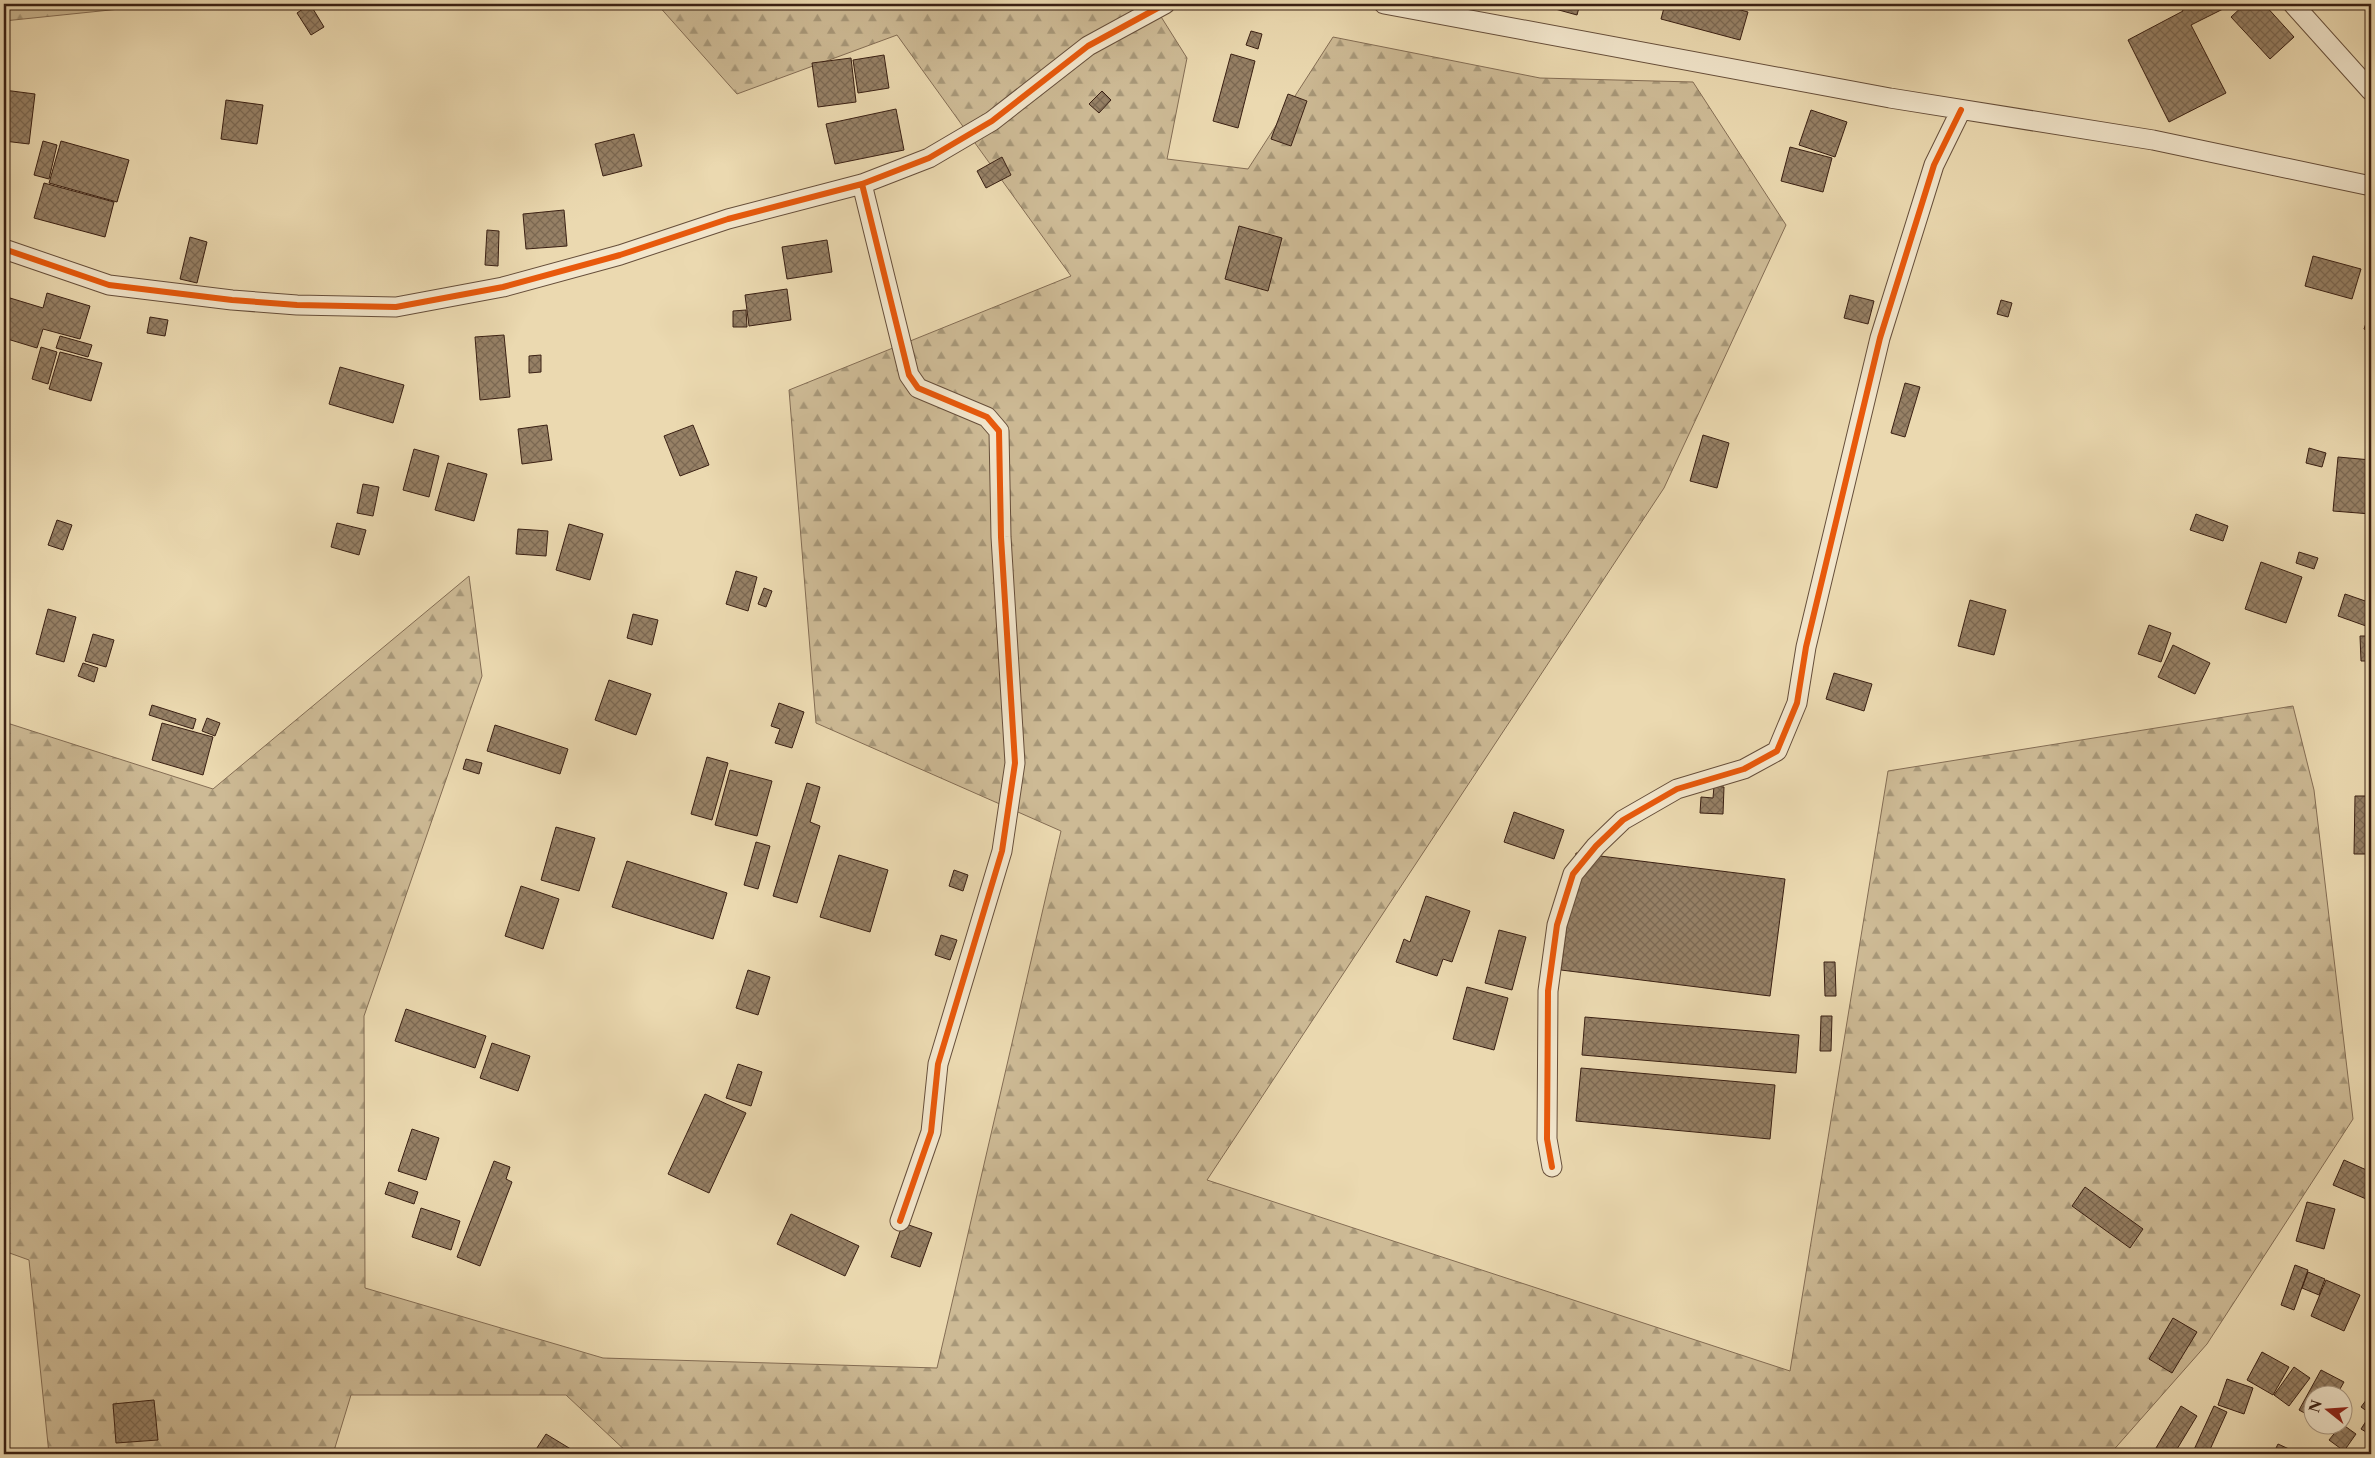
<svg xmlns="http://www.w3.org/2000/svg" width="2375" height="1458" viewBox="0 0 2375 1458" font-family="'Libre Caslon Text',serif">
<defs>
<pattern id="forest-firs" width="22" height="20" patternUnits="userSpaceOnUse" patternTransform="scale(1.25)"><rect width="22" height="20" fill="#cdba95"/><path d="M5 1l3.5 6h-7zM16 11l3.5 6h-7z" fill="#a79778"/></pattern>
<pattern id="building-cross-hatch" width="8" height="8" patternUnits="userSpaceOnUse" patternTransform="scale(1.25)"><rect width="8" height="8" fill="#968065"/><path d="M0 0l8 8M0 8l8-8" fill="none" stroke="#7b6852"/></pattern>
</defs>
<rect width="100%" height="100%" fill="#ebd9b0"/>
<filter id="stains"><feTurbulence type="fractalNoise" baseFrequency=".004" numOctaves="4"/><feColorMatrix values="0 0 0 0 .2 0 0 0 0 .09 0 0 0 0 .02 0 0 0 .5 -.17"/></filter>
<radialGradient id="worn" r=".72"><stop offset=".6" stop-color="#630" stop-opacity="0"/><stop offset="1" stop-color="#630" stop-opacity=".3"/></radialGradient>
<!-- forest -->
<path fill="url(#forest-firs)" stroke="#846d54" d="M4,4H168L4,21Z
M657,4H1153L1187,58L1167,159L1248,169L1333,37L1540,78L1693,82L1786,225L1664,488L1207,1180L1790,1371L1888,771L2293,706L2314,790L2353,1119L2207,1344L2110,1454H629L566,1395H351L333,1454H49L29,1260L4,1251V722L213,789L469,576L482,676L364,1016L365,1288L603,1358L937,1368L1061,831L816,723L789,390L1071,276L897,35L737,94Z"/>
<!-- building -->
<path fill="url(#building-cross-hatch)" stroke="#3a2013" d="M310,4L324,27L311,35L297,13Z
M1537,4H1580L1577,15Z
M1665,4H1718L1748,12L1740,40L1661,19Z
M2180,4H2233L2191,25L2226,93L2169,122L2128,40L2183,11Z
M2245,4H2264L2294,37L2270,59L2231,17Z
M1251,31L1262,34L1258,49L1246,45Z
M1231,54L1255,61L1238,128L1213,121Z
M884,55L889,88L858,93L853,60Z
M851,58L856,102L818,107L812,63Z
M4,90L35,94L29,144L4,141Z
M1102,91L1111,100L1099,113L1089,104Z
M1288,94L1307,101L1291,146L1271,139Z
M226,100L263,105L257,144L221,139Z
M896,109L904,150L835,164L826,124Z
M1811,110L1847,122L1835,157L1799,145Z
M634,134L642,166L603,176L595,144Z
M43,141L57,145L49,179L34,175Z
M61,141L129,160L117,202L49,183Z
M1790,147L1832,158L1823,192L1781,181Z
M1002,157L1011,175L986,188L977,171Z
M44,183L114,202L105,237L34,218Z
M564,210L567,246L526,249L523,214Z
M1239,226L1282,238L1268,291L1225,279Z
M487,230L499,231L498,266L485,265Z
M190,237L207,242L197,283L180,279Z
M827,240L832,272L787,279L782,247Z
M2313,256L2361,269L2352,299L2305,286Z
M787,289L791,320L749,326L745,295Z
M47,293L90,306L80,339L43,329L37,348L4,338V319L10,298L43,308Z
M1850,295L1874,301L1868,324L1844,318Z
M2001,300L2012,303L2008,317L1997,314Z
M2371,308V332L2364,329Z
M746,310L747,327H733V311Z
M150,317L168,320L165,336L147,333Z
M504,335L510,397L480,400L475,337Z
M60,336L92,345L88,357L56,348Z
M41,347L57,352L48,384L32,379Z
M60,352L102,363L91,401L49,389Z
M541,355V372L529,373V356Z
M340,367L404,385L393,423L329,404Z
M1905,383L1920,387L1905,437L1891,433Z
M547,425L552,460L522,464L518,429Z
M693,425L709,465L680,476L664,436Z
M1703,435L1729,443L1717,488L1690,481Z
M2309,448L2326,453L2322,467L2306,463Z
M414,449L439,456L429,497L403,490Z
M2338,457L2371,460V514L2333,511Z
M448,463L487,474L474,521L435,510Z
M363,484L379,487L373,516L357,513Z
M2196,514L2228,526L2223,541L2190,530Z
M57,520L72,525L63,550L48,545Z
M337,523L366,530L359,555L331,547Z
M569,524L603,534L590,580L556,570Z
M518,529L548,531L546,556L516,554Z
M2299,552L2318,558L2314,569L2296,563Z
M2261,562L2302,577L2286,623L2245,609Z
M736,571L757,577L748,611L726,604Z
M764,588L772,591L766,607L758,604Z
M2345,594L2371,603V611L2366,626L2338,616Z
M1970,600L2006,610L1994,655L1958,646Z
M48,609L76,617L64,662L36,654Z
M633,614L658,620L652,645L627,638Z
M2149,625L2171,633L2161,662L2138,654Z
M93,634L114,640L106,667L85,661Z
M2360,636H2371V661H2361Z
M2173,645L2210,663L2195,694L2158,677Z
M83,663L98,668L94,682L78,676Z
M1834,673L1872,684L1864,711L1826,699Z
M609,680L651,694L636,735L595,720Z
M779,703L804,712L792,748L775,743L780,729L771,726Z
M152,705L196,719L193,729L149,715Z
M207,718L220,723L215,736L202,731Z
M162,723L213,737L203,775L152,760Z
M495,725L568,749L560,774L487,751Z
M707,757L728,763L712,820L691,814Z
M466,759L482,763L479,774L463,769Z
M730,770L772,781L757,836L715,825Z
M807,783L820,787L810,822L820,826L797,903L773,896Z
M1714,786L1724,787L1723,814L1700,813L1701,797L1713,798Z
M2355,796H2371V854H2354Z
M1514,812L1564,830L1554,859L1504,842Z
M556,827L595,838L579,891L541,880Z
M756,842L770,846L758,889L744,885Z
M1576,853L1785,879L1770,996L1561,970Z
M839,855L888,870L870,932L820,917Z
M627,861L727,893L713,939L612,907Z
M954,870L968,875L963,891L949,886Z
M521,886L559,899L543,949L505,936Z
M1426,896L1470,911L1452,962L1443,959L1437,976L1396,962L1404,939L1410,942Z
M1499,930L1526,937L1512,990L1485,983Z
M941,935L957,940L950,960L935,955Z
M1824,962H1835L1836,996H1825Z
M748,970L770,977L758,1015L736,1008Z
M1467,987L1508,998L1494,1050L1453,1039Z
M406,1009L486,1036L475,1068L395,1041Z
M1821,1016H1832L1831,1051H1820Z
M1585,1017L1799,1035L1796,1073L1582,1055Z
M492,1043L530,1056L518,1091L480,1078Z
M738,1064L762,1072L751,1106L726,1098Z
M1581,1068L1775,1085L1770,1139L1576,1121Z
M705,1094L746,1113L709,1193L668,1174Z
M412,1129L439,1138L426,1180L398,1171Z
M2344,1160L2371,1172V1201L2333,1185Z
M494,1161L510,1167L506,1179L512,1182L480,1266L457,1257Z
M389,1182L418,1192L414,1204L385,1194Z
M2085,1187L2143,1229L2130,1248L2072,1206Z
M2307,1202L2335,1209L2324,1249L2296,1241Z
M421,1208L460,1221L451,1250L412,1237Z
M791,1214L859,1246L845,1276L777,1244Z
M903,1223L932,1233L920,1267L891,1257Z
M2295,1265L2308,1270L2294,1310L2281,1305Z
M2308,1272L2325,1279L2319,1295L2302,1288Z
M2326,1280L2360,1295L2344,1331L2311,1316Z
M2173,1318L2197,1332L2172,1373L2149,1359Z
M2262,1352L2289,1367L2273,1395L2247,1380Z
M2294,1367L2310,1378L2289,1406L2274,1395Z
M2321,1370L2344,1382L2336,1396H2312V1417L2299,1410Z
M2227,1379L2253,1388L2244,1414L2218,1405Z
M2367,1399L2371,1402V1414L2361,1407Z
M154,1400L158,1440L116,1443L113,1404Z
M2181,1406L2197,1416L2174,1454H2156L2153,1453Z
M2214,1406L2227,1412L2208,1454H2192Z
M2370,1415L2371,1416V1435L2361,1429Z
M2342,1424L2356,1434L2344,1451L2329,1440Z
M546,1434L579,1454H533Z
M2278,1444L2300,1454H2273Z"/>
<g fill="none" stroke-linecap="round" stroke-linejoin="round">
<!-- minor casing -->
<g stroke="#664e3a" stroke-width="21">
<path id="minor" d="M1384,4L1890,98L2153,140L2371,186
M2293,4L2371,91
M862,184L909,375L918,388L987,417L999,431L1001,537L1015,763L1002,851L938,1064L931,1132L900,1221
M4,249L109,285L232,300L297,305L396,307L503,287L620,255L728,219L862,184L929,158L992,121L1088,46L1165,4
M1552,1167L1547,1139L1548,991L1557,925L1573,874L1596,846L1623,820L1677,789L1744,769L1777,751L1797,703L1806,647L1880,338L1934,165L1961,110"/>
</g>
<!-- minor -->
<use href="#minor" stroke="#f2e6cc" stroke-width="19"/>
<!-- cycleway casing -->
<g stroke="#f2e6cc" stroke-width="9">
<path id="cycleway" d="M862,184L909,375L918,388L987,417L999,431L1001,537L1015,763L1002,851L938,1064L931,1132L900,1221
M4,249L109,285L232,300L297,305L396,307L503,287L620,255L728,219L862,184L929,158L992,121L1088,46L1165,4
M1552,1167L1547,1139L1548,991L1557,925L1573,874L1596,846L1623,820L1677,789L1744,769L1777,751L1797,703L1806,647L1880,338L1934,165L1961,110"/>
</g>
<!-- cycleway -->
<use href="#cycleway" stroke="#e8590c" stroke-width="6"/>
</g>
<!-- margin -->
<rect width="2375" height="1458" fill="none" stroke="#ebd9b0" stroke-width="20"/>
<rect x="5" y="5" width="2365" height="1448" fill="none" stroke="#3a2013" stroke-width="2.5"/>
<rect x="10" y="10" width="2355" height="1438" fill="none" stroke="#3a2013"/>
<!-- north arrow -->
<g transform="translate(2328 1410) rotate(287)"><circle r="24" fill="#f2e6cc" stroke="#a89782"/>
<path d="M0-4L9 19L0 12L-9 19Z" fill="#8f2418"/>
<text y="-8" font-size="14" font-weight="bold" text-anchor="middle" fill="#3a2013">N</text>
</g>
<rect width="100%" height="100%" filter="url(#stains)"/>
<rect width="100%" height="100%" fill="url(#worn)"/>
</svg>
